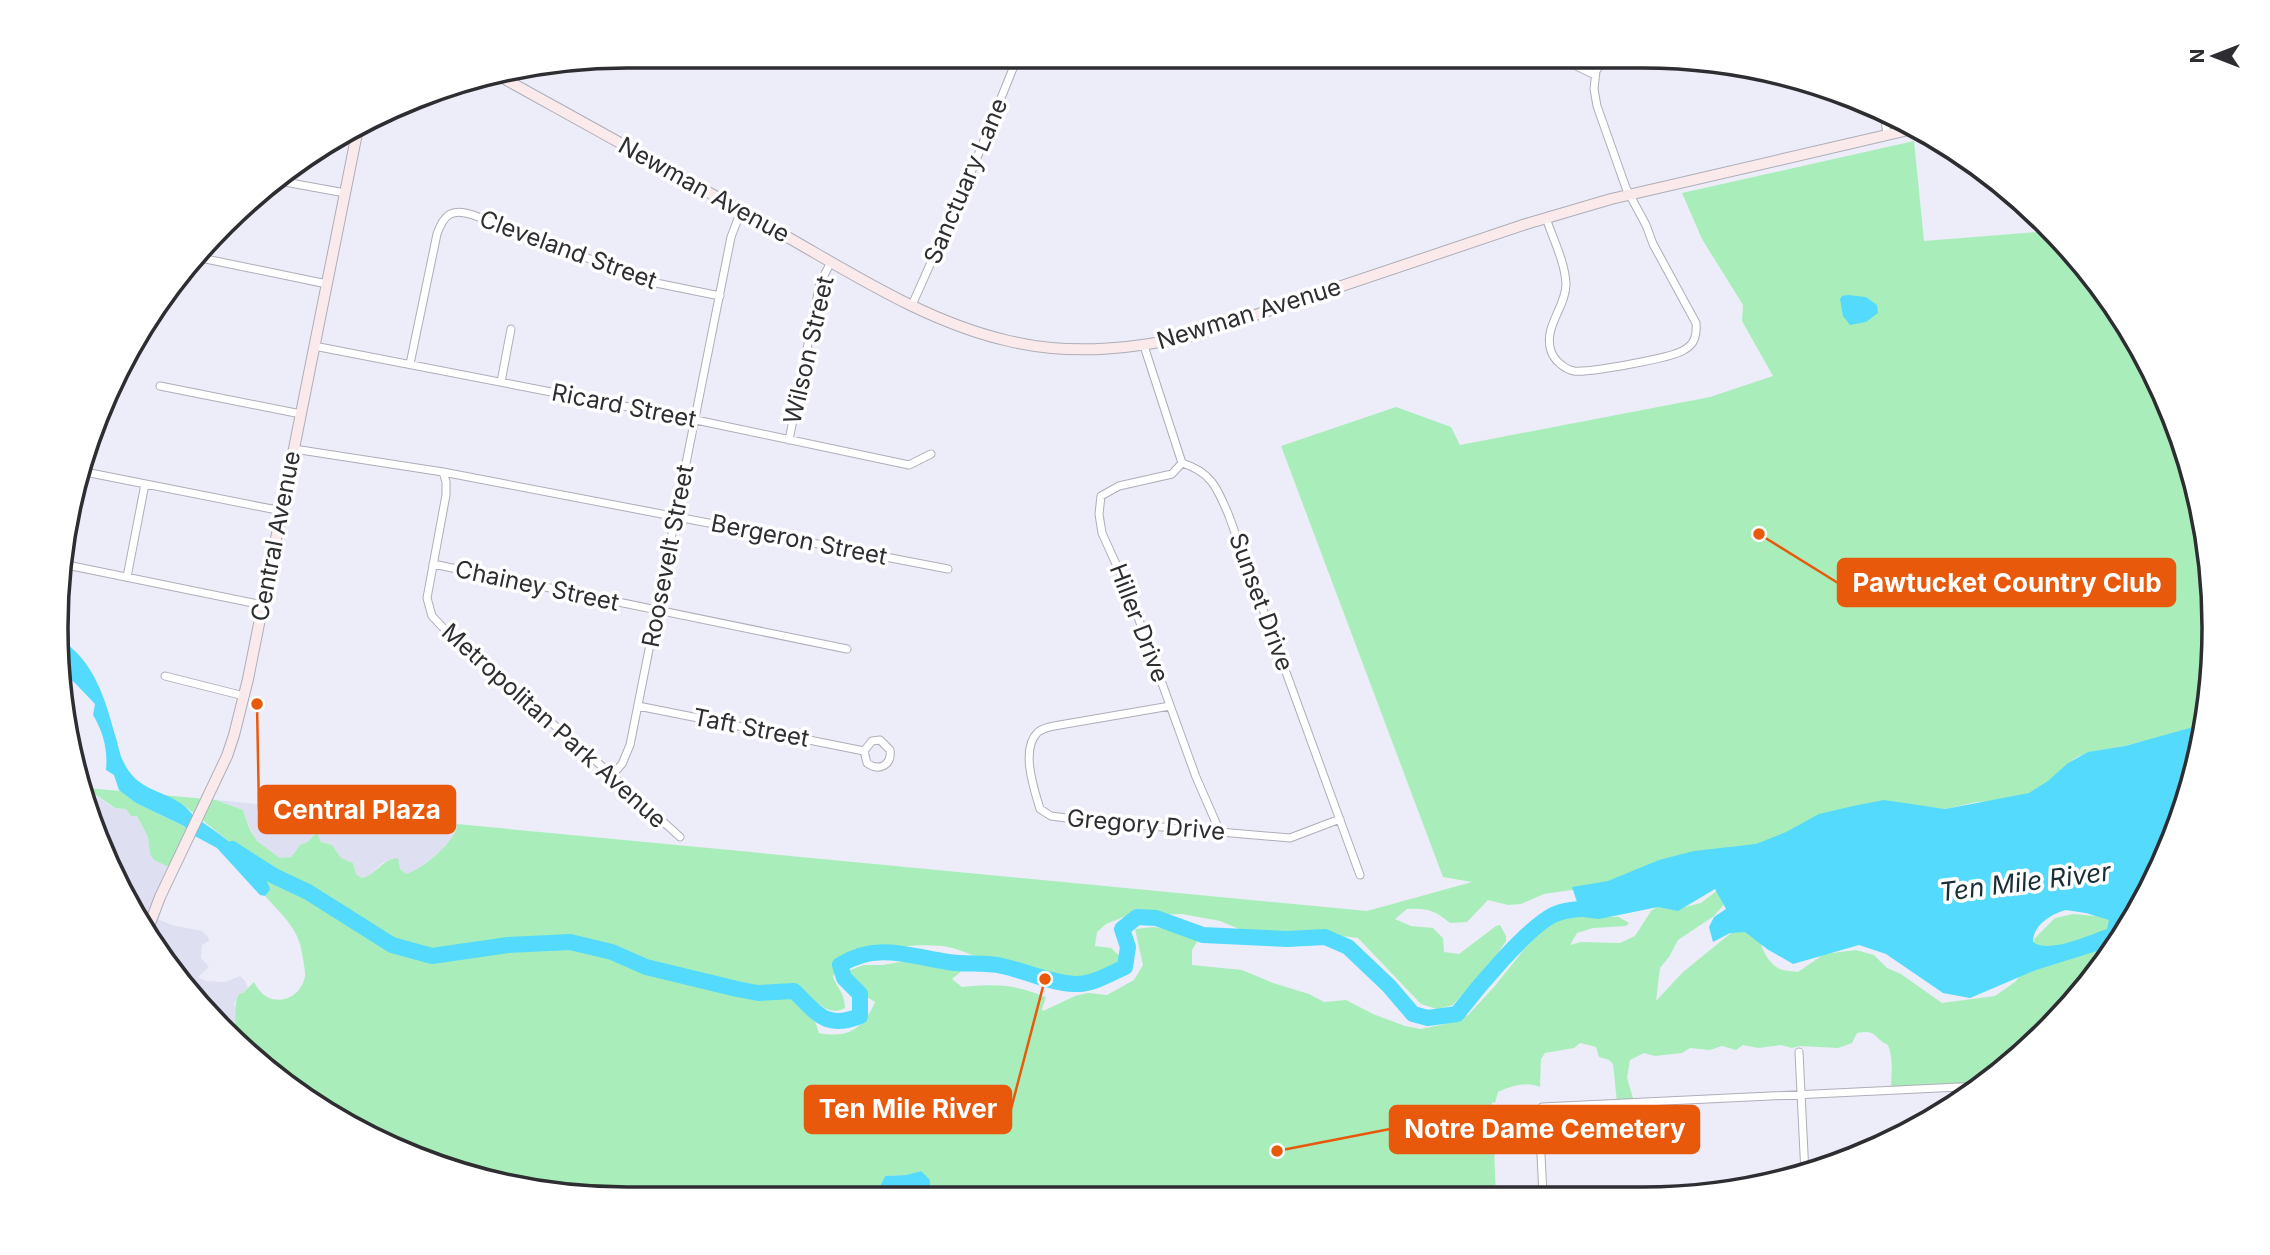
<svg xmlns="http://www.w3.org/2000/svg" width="2270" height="1255" viewBox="0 0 2270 1255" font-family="Inter,sans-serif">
<rect width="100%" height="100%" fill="#ecedf8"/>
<!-- built -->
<path fill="#dee0f2" d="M86,789L114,808L126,809L131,815L137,816L148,837L150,854L173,869L155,918L172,925L202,931L208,937L209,941L202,945L201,958L209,967L198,977L206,981L225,982L240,976L245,981L248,988L234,1003L237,1026L234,1034L198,1005L100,847Z
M216,800L457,824V830L448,845L414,872L406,874L387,862L382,863L368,877L362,878L356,874L353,863L341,858L332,845L321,842L317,834L306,843L301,844L291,857L280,858L257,841L251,831L243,810Z"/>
<!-- green -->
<path fill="#a9eeba" d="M1914,141L1924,241L2050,231L2096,279L2155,374L2194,479L2213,590L2209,702L2204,724C2179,731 2153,739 2128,745C2106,751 2082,749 2065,766L2082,795L1977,802L1945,809L1919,806L1817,841L1732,847L1582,891L1571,890L1544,894L1521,904L1508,905L1488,900L1467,922L1450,923C1434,910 1428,908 1407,909L1395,919L1411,926L1433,928L1443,938L1444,952L1459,954L1496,926L1500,925L1506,936V941L1496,956L1453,1005L1437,1009L1421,1004L1358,938L1311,932L1251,934L1220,921L1182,914L1126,916L1106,924L1097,932L1095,946L1111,948L1124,960C1117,970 1111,976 1099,978C1074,984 1003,966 978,957C966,953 956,948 943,946C929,945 913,945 900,947C893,948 887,953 880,954C853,957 845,948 833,977C838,989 845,994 845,1008C827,1017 820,1002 805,995L797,997L799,1007L814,1018L819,1033C848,1039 864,1028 875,1002L849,986L850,970L864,965H883L911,960L955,962L963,970L952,979L962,987C996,984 1014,984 1046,997L1042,1009L1043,1011L1075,996L1088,993L1107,995L1134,980L1143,965L1135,929L1154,927L1200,937L1192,950V965L1242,970L1273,983L1309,994L1324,1002L1346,1000L1373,1014L1405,1026L1421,1029L1445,1024L1468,1015L1494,987L1538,932L1552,920L1565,915L1619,917L1629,923L1626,926L1593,928L1577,933L1570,945L1581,942L1620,943L1635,936L1651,911L1668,899L1685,907L1701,903L1733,878L1727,901L1714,916L1678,940L1669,957L1660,968L1656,1001L1683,972L1747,920L1760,936C1760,948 1769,964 1780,969C1785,971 1793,971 1798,972L1824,954L1856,950L1874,955L1887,968L1901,974L1942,1003L1995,996L2015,982L2021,975L2035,938L2055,918L2073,914L2108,917L2126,928L2047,1031L1980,1086L1891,1090C1891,1074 1894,1061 1888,1045C1873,1038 1877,1029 1857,1033L1852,1043L1838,1048L1800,1046L1792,1048L1781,1045L1758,1048L1743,1045L1736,1050L1722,1046L1710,1050L1690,1048L1682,1053L1655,1056L1644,1053L1630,1060L1627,1078L1634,1101L1617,1102L1613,1064L1609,1060L1599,1057L1596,1047L1580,1043L1574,1048L1545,1053L1541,1059L1540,1087C1526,1081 1511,1086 1498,1092L1495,1103L1492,1102L1496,1195L925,1197L930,1188L921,1171L906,1175L885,1176L881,1184L880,1197L591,1198L479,1179L342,1123L234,1034C238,1020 232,1007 239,994L243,993L254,982C256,986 260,992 264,995C281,1007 302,995 305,976C306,972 301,948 300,944C294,924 278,911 265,896L270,890L241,851L182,804L162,795L216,800L243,810L250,830L257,841L280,858L291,857L301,844L306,843L317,833L321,842L332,845L341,858L353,863L356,874L362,878C376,875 382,859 398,858L400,869L406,874C421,870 458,840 457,824L1367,911L1472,882L1443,877L1281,446L1396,407L1451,427L1460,445L1710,397L1773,376L1742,321L1743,305L1702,239L1682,193Z
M86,788L121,791L136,803L184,826L191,834L173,869L154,860L150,854L148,837L137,816H131L126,809L115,808Z"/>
<!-- water -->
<path fill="#54dafd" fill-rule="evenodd" d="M1848,295L1866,297L1877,305L1878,313L1866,322L1850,325L1843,316L1840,299L1842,296Z
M60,639C94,661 105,698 115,735C118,743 119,753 123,761C137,791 160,789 182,804C187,808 190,812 194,816C216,833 264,861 270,890L265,896L260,895L217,848L191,834L184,826L136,803L119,790L114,775L106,770C108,750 103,731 93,715L95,704L75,683L58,669Z
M2204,724L2184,811L2138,913L2108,951H2097L2036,970L1970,998L1943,993L1886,954L1859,945L1793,964L1767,949L1745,932L1730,933L1713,942L1709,927L1714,917L1726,909L1715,889L1678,911L1658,907L1599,919L1582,917L1572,887L1608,881L1659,860L1694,851L1756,844L1786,832L1819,814L1853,806L1884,800L1945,809L2029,793L2048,781L2068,763L2088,752L2125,746ZM2066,910L2086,913L2109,920L2107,929C2089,935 2049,954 2033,942C2033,925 2051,914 2066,910Z
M921,1171L930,1180V1188L925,1197H880L881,1184L885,1176L906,1175Z"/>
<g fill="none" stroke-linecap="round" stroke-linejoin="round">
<!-- river -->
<path stroke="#54dafd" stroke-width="16" d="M232,849L274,876L308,892L392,945L432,956L508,945L570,942L612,952L646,967L737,989L758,993L794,991C817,1013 825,1030 860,1016V994L844,978L840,965C877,942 908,956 948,962C966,965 985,962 1002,966C1026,971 1049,983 1075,984C1091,985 1110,974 1125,967L1128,947L1122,929L1137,917L1156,918L1203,935L1287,939L1325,937L1348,947L1389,986L1413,1014L1428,1018L1457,1014C1477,988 1526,929 1553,915C1567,908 1586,909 1602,907"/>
<!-- street casing -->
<g stroke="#adaeb8" stroke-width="9">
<path id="street" d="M1566,57L1572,64L1595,75
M1884,114L1887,134
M274,180L345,193
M1546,218C1553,239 1565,262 1566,284C1566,307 1543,327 1551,351C1554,360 1564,369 1574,371C1588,373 1672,358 1684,350C1695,344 1697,335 1696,323L1653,244L1646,225L1626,188L1597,106L1594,89L1596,71L1600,65L1614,57
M201,258L327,284
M912,305L970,175L1018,56
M314,346L696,420L909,465L931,454
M1144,346L1182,463C1212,472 1218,490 1229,516L1360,875
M410,364L437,234C444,214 452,208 473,215L651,282L720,296
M501,382L511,329
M160,386L301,414
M789,440L820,283L831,262
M294,449L443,472L446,482V495L427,598L432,616L450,635L612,775L680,837
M1182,463L1172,474L1119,486L1101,496L1099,514L1102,533L1130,595L1196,777L1220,832
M80,471L282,511
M443,472L948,569
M433,564L847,649
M67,565L263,605
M127,577L145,484
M165,676L244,696
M638,706L864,751L867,763C879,772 892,765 890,750L880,740L872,741L864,751
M1170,706L1054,726C1049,727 1042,729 1038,732C1020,749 1034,789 1040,809L1051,816L1081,820L1290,838L1340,819
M612,775L622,764L630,745L731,237L741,211
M1799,1052L1805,1174
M1694,1194L1722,1193
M1543,1195L1539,1115L1542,1107L1980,1086"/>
</g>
<!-- secondary casing -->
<g stroke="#adaeb8" stroke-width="12">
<path id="secondary" d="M501,77C593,128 684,178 775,230C850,272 925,322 1009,341C1073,356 1136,349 1199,334L1526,224L1611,199L1917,128
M149,926L160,897L227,756L234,735L248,679L357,133"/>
</g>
<!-- street -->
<use href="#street" stroke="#fff" stroke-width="7"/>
<!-- secondary -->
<use href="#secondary" stroke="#faeaeb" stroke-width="10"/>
</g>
<g text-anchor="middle" stroke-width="7" stroke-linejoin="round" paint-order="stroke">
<!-- street labels -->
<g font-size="24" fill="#2e2e32" stroke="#fff">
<text transform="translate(966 181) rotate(-67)" y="8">Sanctuary Lane</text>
<text transform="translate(704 190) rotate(29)" y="8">Newman Avenue</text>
<text transform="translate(568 250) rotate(20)" y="8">Cleveland Street</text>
<text transform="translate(1249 314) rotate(-17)" y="8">Newman Avenue</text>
<text transform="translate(809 350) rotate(-77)" y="8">Wilson Street</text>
<text transform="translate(624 406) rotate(11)" y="8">Ricard Street</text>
<text transform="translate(276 536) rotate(-79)" y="8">Central Avenue</text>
<text transform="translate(799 540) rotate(11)" y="8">Bergeron Street</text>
<text transform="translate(668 556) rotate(-79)" y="8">Roosevelt Street</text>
<text transform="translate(537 586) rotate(12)" y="8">Chainey Street</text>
<text transform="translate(1261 602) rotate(70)" y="8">Sunset Drive</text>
<text transform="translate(1139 623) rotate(69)" y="8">Hiller Drive</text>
<text transform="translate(554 726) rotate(42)" y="8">Metropolitan Park Avenue</text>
<text transform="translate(751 728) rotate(11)" y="8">Taft Street</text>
<text transform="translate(1146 825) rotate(5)" y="8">Gregory Drive</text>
</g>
<!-- water labels -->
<g font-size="26" font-style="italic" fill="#192f36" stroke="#fff">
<text transform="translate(2025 882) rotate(-7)" y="9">Ten Mile River</text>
</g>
</g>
<!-- crop -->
<path d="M0 0H2270V1255H0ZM627 68H1643A559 559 0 0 1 2202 627V628A559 559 0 0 1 1643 1187H627A559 559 0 0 1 68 628V627A559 559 0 0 1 627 68Z" fill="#fff" fill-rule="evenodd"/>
<path fill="none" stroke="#2e2e32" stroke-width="3.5" d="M627 68H1643A559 559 0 0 1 2202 627V628A559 559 0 0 1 1643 1187H627A559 559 0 0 1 68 628V627A559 559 0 0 1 627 68Z"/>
<!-- callouts -->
<path fill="none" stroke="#e8590c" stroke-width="2.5" d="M1759 534L1838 583M257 704L259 810M1045 979L1011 1109M1277 1151L1390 1129"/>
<g fill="#e8590c" stroke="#fff" stroke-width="2.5">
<circle cx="1759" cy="534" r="7"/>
<circle cx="257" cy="704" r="7"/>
<circle cx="1045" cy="979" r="7"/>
<circle cx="1277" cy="1151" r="7"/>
</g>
<g fill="#e8590c" stroke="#e8590c" stroke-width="2.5">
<rect x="1838" y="559" width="337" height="47" rx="7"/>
<rect x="259" y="786" width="196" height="47" rx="7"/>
<rect x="805" y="1086" width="206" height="47" rx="7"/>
<rect x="1390" y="1106" width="309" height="47" rx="7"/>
</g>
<g font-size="26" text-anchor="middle" font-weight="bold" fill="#fff">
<text x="2007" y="592">Pawtucket Country Club</text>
<text x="357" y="819">Central Plaza</text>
<text x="908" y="1118">Ten Mile River</text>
<text x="1545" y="1138">Notre Dame Cemetery</text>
</g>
<!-- north arrow -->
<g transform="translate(2214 56) rotate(270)" stroke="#ffffff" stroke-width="5" paint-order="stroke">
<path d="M0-5L12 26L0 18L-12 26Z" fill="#2e2e32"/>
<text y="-10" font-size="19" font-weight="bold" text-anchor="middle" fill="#2e2e32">N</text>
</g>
</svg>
